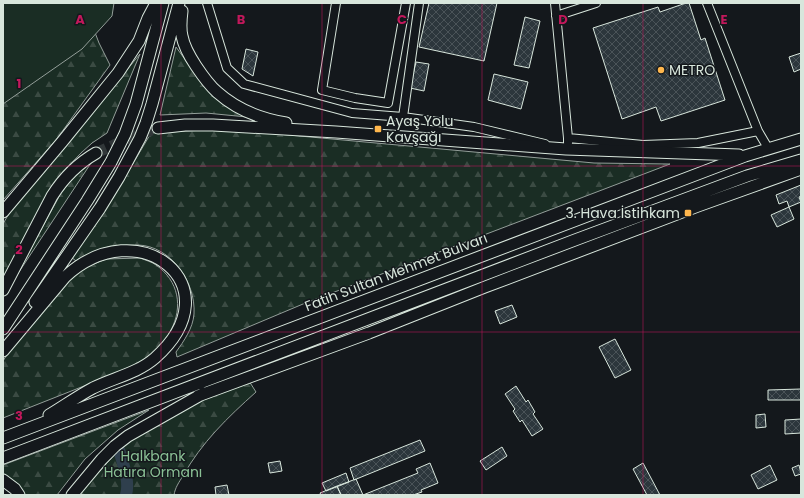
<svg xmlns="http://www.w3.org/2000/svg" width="804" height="498" viewBox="0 0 804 498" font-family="Poppins,sans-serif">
<defs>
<pattern id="forest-firs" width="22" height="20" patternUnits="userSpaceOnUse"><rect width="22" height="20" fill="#1a2d24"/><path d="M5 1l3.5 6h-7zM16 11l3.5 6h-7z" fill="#3b4b43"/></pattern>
<pattern id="building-cross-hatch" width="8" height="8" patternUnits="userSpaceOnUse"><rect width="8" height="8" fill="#2c363c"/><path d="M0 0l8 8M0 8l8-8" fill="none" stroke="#4a5358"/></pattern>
</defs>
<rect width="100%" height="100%" fill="#14181c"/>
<!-- forest -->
<path fill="url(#forest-firs)" stroke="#939e99" d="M86,9L99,43L110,65L56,140L3,200V77Z
M176,47L197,76L247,117L206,113L160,115Z
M140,54L107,133L92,143L81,153L59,176L3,280V224L12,208Z
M223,129L594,163L670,164L303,304L177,357L176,352C184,341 193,328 194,314C196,282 171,246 138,245C129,245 112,246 104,248C95,251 85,257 76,261L71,257L118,189L151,133Z
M95,157L13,281L61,193L77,172Z
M140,258C145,260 152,262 156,265C179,281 183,307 171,330C170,333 168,338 166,341C157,352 143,360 132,367L3,418V361L15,342L50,299L79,270L106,259Z
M249,381L256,392C228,417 201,443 183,476C179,482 175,488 174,495H77L122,447L138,436L202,400Z
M149,410L118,430L85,459L57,495H24L20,488L3,473V465Z"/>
<!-- pitch -->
<path fill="#1a2d24" stroke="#939e99" d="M3,3H114L112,16L82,49L3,104Z"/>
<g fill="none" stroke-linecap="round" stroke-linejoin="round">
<!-- river -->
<path stroke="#2f3f4d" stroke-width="12" d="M119,450C123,464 130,481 126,495"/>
</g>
<!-- building -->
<path fill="url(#building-cross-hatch)" stroke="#d8e6dc" d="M429,3H497L484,61L419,47Z
M686,3H689L701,40L705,38L725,100L661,121L656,107L622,119L593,28L658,7L660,12Z
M525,17L540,21L529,68L514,65Z
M246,49L258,52L253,76L242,69Z
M801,53V69L794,72L789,57Z
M416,62L429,64L424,91L410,88Z
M494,74L528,82L521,109L488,100Z
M801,185V196L799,197L801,202L789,207L787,201L779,204L776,195Z
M789,207L794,219L777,227L771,215Z
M512,305L517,317L500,324L495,311Z
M615,339L631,370L615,378L599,347Z
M516,386L526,402L528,400L535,412L533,414L543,429L532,436L522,420L520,422L513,411L515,409L505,394Z
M801,389V400H768V390Z
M765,414L766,427L756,428V415Z
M801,419V433L785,434V420Z
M420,440L425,451L354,480L350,468Z
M502,447L507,456L486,470L480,461Z
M280,461L282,471L270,473L268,463Z
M430,463L438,483L421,490L422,492L413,495H363L418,473L416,469Z
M643,463L660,495H647L633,469Z
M770,465L777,480L758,489L751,475Z
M799,465L801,474L795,476L792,468Z
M346,473L349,482L326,491L322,483Z
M356,479L363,495H341L337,486Z
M227,485L229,495H216L215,487Z
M337,486L341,495H321L320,493Z"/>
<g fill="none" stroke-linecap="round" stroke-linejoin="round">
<!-- highway-tunnel -->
<path stroke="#313739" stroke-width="11" stroke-dasharray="11 5.5" stroke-linecap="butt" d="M96,153L134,136L158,128"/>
<!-- minor casing -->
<g stroke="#d8e6dc" stroke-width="10">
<path id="minor" d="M207,3L227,68L244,84L352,113L403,117L474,127L545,144
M336,3L322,90L355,98L388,103L406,3
M555,3L568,138V143
M707,3L758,131L768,148
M556,16L596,3
M403,117L419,3
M568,138L643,145L698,143L758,131"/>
</g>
<!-- highway casing -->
<g stroke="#d8e6dc" stroke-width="13">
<path id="highway" d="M182,11C181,19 180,28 182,36C184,47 190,57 196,66C202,75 209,85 217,92C236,109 261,119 286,123
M158,128L185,125H213L336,132L566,149L739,155
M3,212L62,142L118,73L139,41L148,18L156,3
M3,290L52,196C64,177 77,164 96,153
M35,302L100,208L119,177L140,138L146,123L152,104L179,3
M3,329L87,201L111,162L125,134L136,104L163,3
M3,351L65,277C138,209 236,286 155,358C138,373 113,378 93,388C78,396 64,406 49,415
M198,396L369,333L485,287L698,206L801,169
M3,438L745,156L801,139
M3,458L575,240L747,176L801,160
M3,480L15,489L19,495
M72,495L102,459L115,446L128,436L204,393"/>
</g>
<!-- minor -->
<use href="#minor" stroke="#14181c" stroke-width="8"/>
<!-- highway -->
<use href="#highway" stroke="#14181c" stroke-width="11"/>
</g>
<!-- grid -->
<path fill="none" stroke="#c2185b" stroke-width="1" stroke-opacity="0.55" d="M161,3V495M322,3V495M482,3V495M643,3V495M3,166H801M3,332H801"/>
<!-- markers -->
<g fill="#ffb74d" stroke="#14181c" stroke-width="1.5">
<circle cx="661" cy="70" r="4"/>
<rect x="374" y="125" width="8" height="8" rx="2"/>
<rect x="684" y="209" width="8" height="8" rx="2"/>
</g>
<g text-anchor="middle" stroke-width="3" stroke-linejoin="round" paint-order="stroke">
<!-- poi labels -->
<g font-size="14" fill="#d8e6dc" stroke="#14181c" text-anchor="start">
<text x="669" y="75">METRO</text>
<text x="386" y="126">Ayaş Yolu<tspan x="386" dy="16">Kavşağı</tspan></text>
<text x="680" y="218" text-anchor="end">3. Hava İstihkam</text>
</g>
<!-- street labels -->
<g font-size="14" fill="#d8e6dc" stroke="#14181c">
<text transform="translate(396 272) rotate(-21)" y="5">Fatih Sultan Mehmet Bulvarı</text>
</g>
<!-- park labels -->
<g font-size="14" fill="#8ac095" stroke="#14181c">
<text x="153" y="461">Halkbank<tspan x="153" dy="16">Hatıra Ormanı</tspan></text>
</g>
</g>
<g font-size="13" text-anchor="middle" font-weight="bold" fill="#c2185b" stroke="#14181c" stroke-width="3" stroke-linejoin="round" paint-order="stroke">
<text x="80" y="24">A</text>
<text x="241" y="24">B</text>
<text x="402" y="24">C</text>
<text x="563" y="24">D</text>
<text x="724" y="24">E</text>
<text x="19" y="88">1</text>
<text x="19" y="254">2</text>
<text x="19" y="420">3</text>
</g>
<!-- border -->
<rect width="804" height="498" fill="none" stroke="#d8e6dc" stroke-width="8"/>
</svg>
